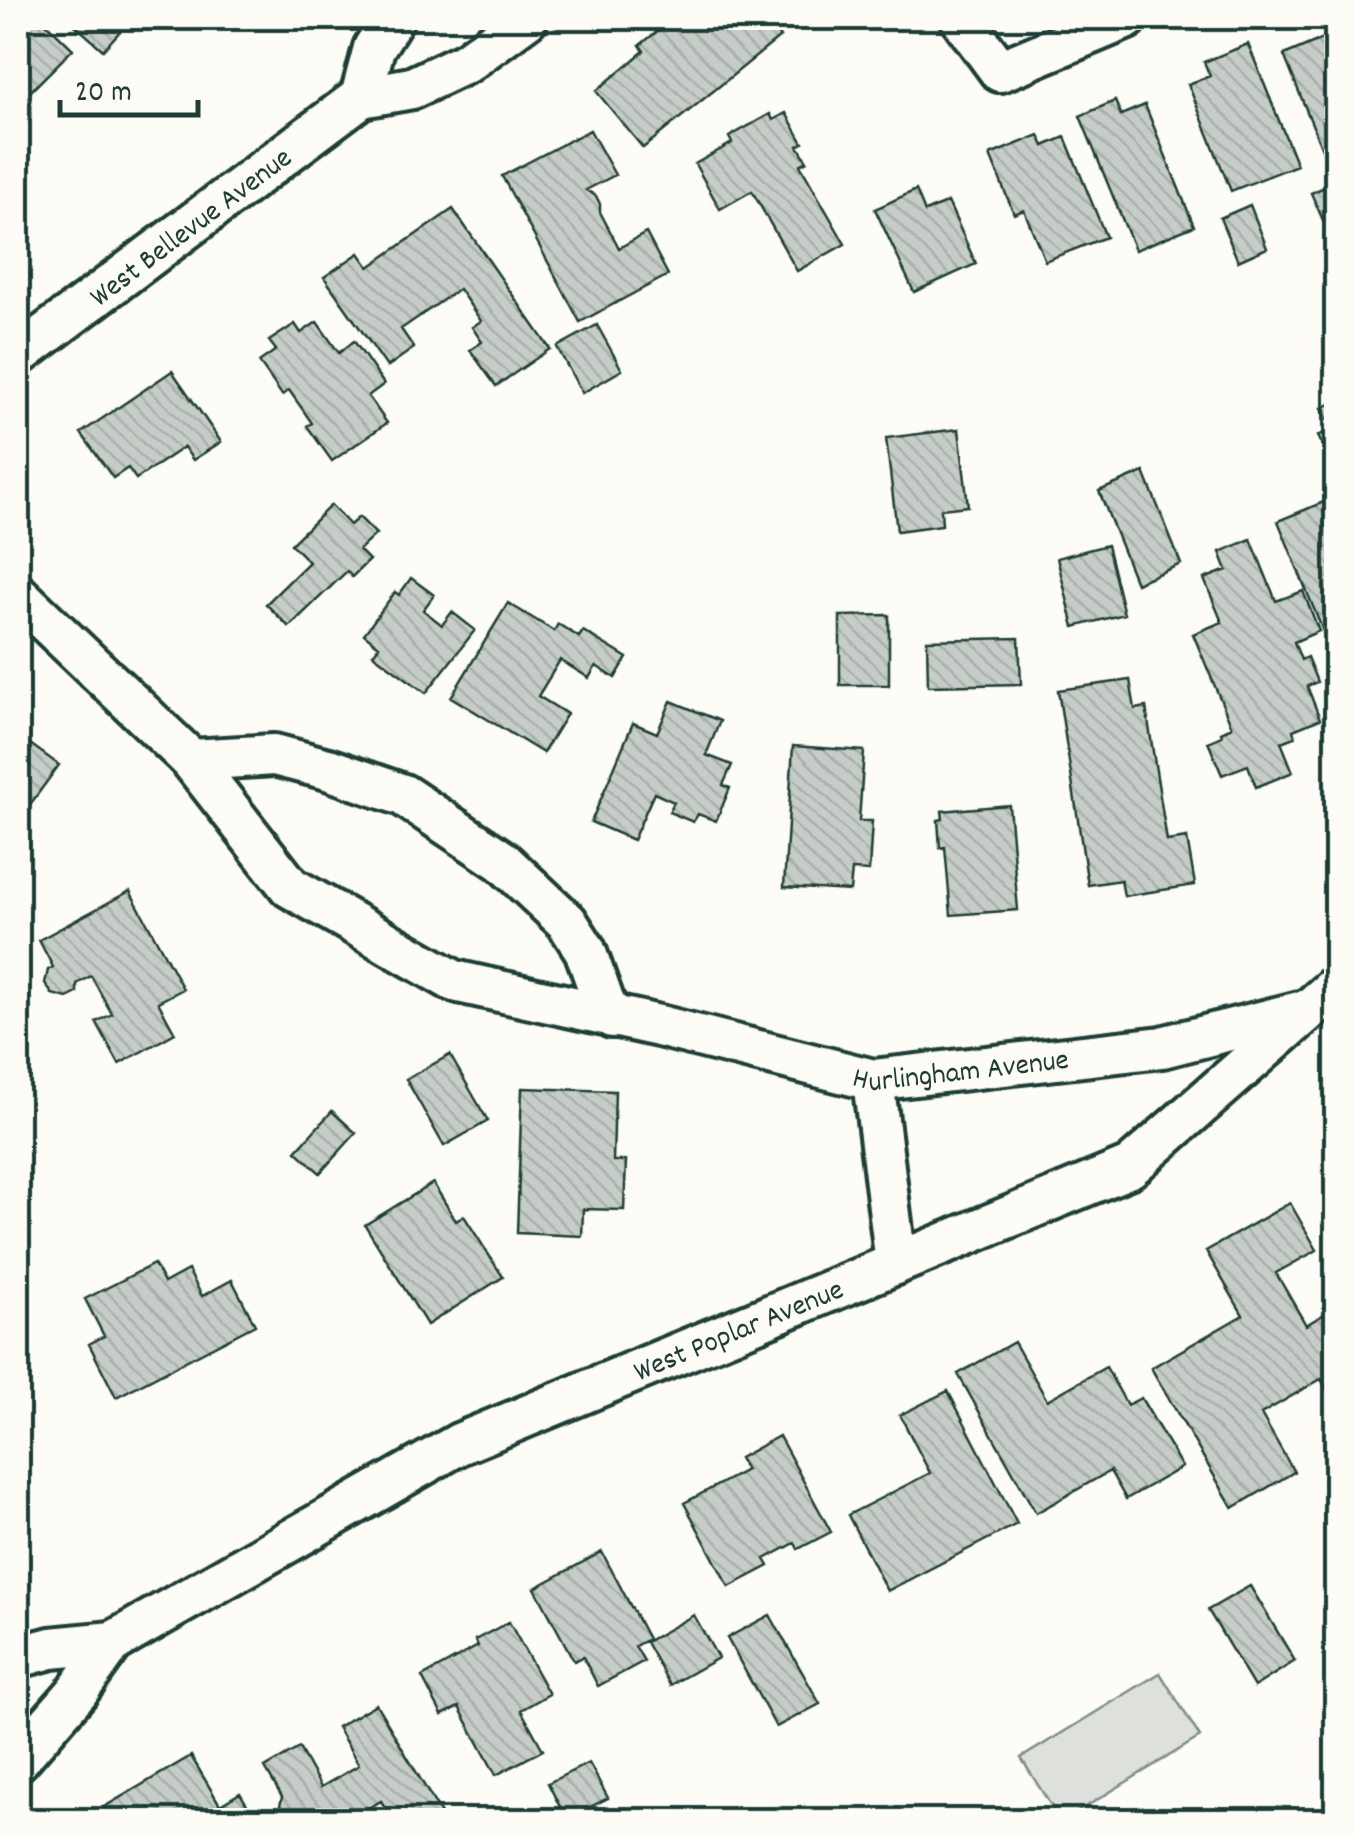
<svg xmlns="http://www.w3.org/2000/svg" width="1354" height="1838" viewBox="0 0 1354 1838" font-family="Dekko,sans-serif">
<defs>
<pattern id="building-back-hatch" width="6" height="6" patternUnits="userSpaceOnUse" patternTransform="scale(2.5)"><rect width="6" height="6" fill="#c6cdc7"/><path d="M-1 5l2 2M0 0l6 6M5-1l2 2" fill="none" stroke="#aab1ac"/></pattern>
</defs>
<rect width="100%" height="100%" fill="#fdfcf7"/>
<filter id="ink" filterUnits="userSpaceOnUse"><feTurbulence type="fractalNoise" baseFrequency=".01" numOctaves="2"/><feDisplacementMap in="SourceGraphic" scale="20" xChannelSelector="R" yChannelSelector="G"/><feConvolveMatrix kernelMatrix="1 2 1 2 8 2 1 2 1" color-interpolation-filters="sRGB"/></filter>
<g filter="url(#ink)">
<!-- garden -->
<path fill="#dde0db" stroke="#7e8e88" stroke-width="2.5" d="M1160,1673L1200,1737L1064,1820H1060L1021,1758Z"/>
<!-- building -->
<path fill="url(#building-back-hatch)" stroke="#1f3d34" stroke-width="2.5" d="M18,18H41L73,49L18,104Z
M67,18H132L103,50Z
M674,18H764L780,37L643,148L596,91L644,51L640,45Z
M1336,33V175L1333,176L1284,55Z
M1248,44L1297,165L1231,191L1188,84L1210,76L1204,62Z
M1115,101L1121,115L1145,105L1194,226L1135,250L1080,116Z
M786,113L803,143L798,146L807,161L800,165L845,244L797,271L752,191L720,209L695,164L732,143L729,137L770,114L773,120Z
M590,130L615,175L586,190L596,196L600,204V212L619,248L646,233L668,275L580,322L502,176Z
M1039,135L1044,146L1065,137L1106,237L1045,261L1024,210L1014,214L990,155Z
M1336,182V241L1333,243L1311,193Z
M916,190L925,212L948,202L976,264L914,292L875,209Z
M1250,205L1267,248L1238,261L1220,218Z
M453,209L550,349L496,386L470,350L482,342L472,327L481,321L459,289L401,329L414,348L387,367L324,277L359,253L369,267Z
M317,322L339,353L354,341L384,384L368,396L387,423L332,461L307,426L312,423L289,390L282,395L259,362L276,350L269,341L295,324L301,333Z
M597,325L622,370L582,393L557,347Z
M172,371L221,442L193,460L184,447L136,479L128,468L113,478L81,433Z
M1336,401V473L1318,436L1332,429L1322,408Z
M959,429L968,506L941,509L942,525L897,531L886,438Z
M1144,472L1181,564L1136,583L1099,491Z
M1331,499L1336,513V663L1278,521Z
M331,505L350,525L359,517L376,534L359,550L369,560L352,577L347,571L289,627L266,604L309,562L291,544Z
M1251,539L1276,601L1303,591L1319,631L1294,642L1301,660L1307,657L1317,682L1307,686L1320,719L1293,730L1295,737L1281,742L1293,772L1256,787L1248,765L1222,775L1208,742L1222,736L1221,732L1232,727L1193,634L1222,622L1204,579L1227,570L1220,552Z
M1107,545L1124,614L1074,627L1057,558Z
M411,578L434,595L423,610L442,625L452,612L475,630L426,693L373,654L379,646L364,634L395,592L399,595Z
M508,603L554,631L558,624L579,637L583,631L627,658L615,678L596,666L589,678L560,660L538,696L567,714L543,753L451,697Z
M889,615V685H840V616Z
M1019,638L1021,684L928,686L927,640Z
M1130,680L1135,709L1146,707L1167,841L1187,838L1195,885L1124,896L1121,880L1088,885L1058,690Z
M671,701L720,721L706,755L732,765L723,785L730,788L716,821L698,814L693,822L669,812L674,802L654,793L633,840L591,822L633,723L657,733Z
M26,741L59,765L18,821V742L23,746Z
M793,746L864,751L859,821H872L869,871L852,870L850,891L784,887Z
M1009,805L1018,910L951,915L945,847L940,848L938,820L943,819L942,811Z
M130,891L183,989L158,1002L175,1033L119,1064L96,1022L112,1014L91,976L77,984V993L67,998L52,994L45,983L48,970L53,967L39,940Z
M450,1055L488,1121L444,1146L406,1079Z
M522,1088L615,1091L613,1161H626L624,1210L583,1209L582,1236L517,1233Z
M332,1111L356,1133L320,1173L296,1151Z
M433,1183L456,1221L464,1216L503,1277L427,1325L365,1225Z
M1290,1203L1317,1250L1276,1273L1306,1325L1336,1307V1406L1321,1379L1261,1414L1294,1472L1233,1508L1151,1368L1243,1315L1206,1251Z
M154,1264L164,1283L188,1270L202,1296L232,1280L255,1325L116,1397L89,1344L104,1336L85,1299Z
M1014,1342L1047,1400L1106,1367L1127,1405L1141,1398L1182,1467L1126,1499L1110,1471L1036,1513L958,1374Z
M948,1391L1017,1524L887,1591L848,1515L930,1473L900,1415Z
M779,1436L831,1532L798,1549L795,1543L765,1559L769,1566L729,1587L684,1503L746,1470L739,1458Z
M602,1552L648,1639L635,1646L644,1661L598,1686L583,1657L574,1661L535,1588Z
M1250,1586L1295,1661L1254,1687L1208,1610Z
M694,1615L718,1658L670,1685L646,1642Z
M770,1615L820,1704L776,1727L727,1638Z
M509,1622L549,1694L521,1710L543,1750L496,1775L459,1707L442,1715L422,1677L478,1646L475,1640Z
M376,1704L444,1819L393,1820L381,1801L348,1820L288,1819L280,1806L282,1797L265,1768L299,1748L321,1787L359,1765L337,1727Z
M191,1756L220,1805L240,1793L256,1820H105L99,1810Z
M589,1763L608,1798L566,1819L548,1783Z"/>
<g fill="none" stroke-linecap="round" stroke-linejoin="round">
<!-- street casing -->
<g stroke="#1f3d34" stroke-width="48">
<g id="street">
<path d="M961,18L1000,71L1127,18"/>
<path d="M361,97L374,48L393,18"/>
<path id="s1" d="M18,355L361,97L412,88L467,62L527,18"/>
<path id="s2" d="M18,595L191,760L290,887L454,981L659,1026L873,1080L1162,1047L1300,1012"/>
<path d="M191,760L274,755L328,769L403,795L502,861L567,922L585,950L604,1003L612,1017"/>
<path d="M873,1080L896,1263"/>
<path d="M18,1657L51,1648L113,1642"/>
<path id="s3" d="M18,1760L77,1692L113,1642L459,1444L1130,1167L1336,986"/>
</g>
</g>
<!-- street -->
<use href="#street" stroke="#fdfcf7" stroke-width="40"/>
</g>
</g>
<g text-anchor="middle" stroke-width="9" stroke-linejoin="round" paint-order="stroke">
<!-- street labels -->
<g font-size="30" fill="#1f3d34" stroke="#fdfcf7">
<text dy="10" stroke="none"><textPath href="#s1" startOffset="215">West Bellevue Avenue</textPath></text>
<text dy="10" stroke="none"><textPath href="#s2" startOffset="1108">Hurlingham Avenue</textPath></text>
<text dy="10" stroke="none"><textPath href="#s3" startOffset="852">West Poplar Avenue</textPath></text>
</g>
</g>
<!-- margin -->
<rect width="1354" height="1838" fill="none" stroke="#fdfcf7" stroke-width="60"/>
<rect x="30" y="30" width="1294" height="1778" fill="none" stroke="#1f3d34" stroke-width="4" filter="url(#ink)"/>
<!-- scale -->
<path d="M60 100v15h138v-15" fill="none" stroke="#1f3d34" stroke-width="5"/>
<text x="75" y="100" font-size="30" fill="#1f3d34" stroke="#fdfcf7" stroke-width="8" paint-order="stroke">20 m</text>
</svg>
